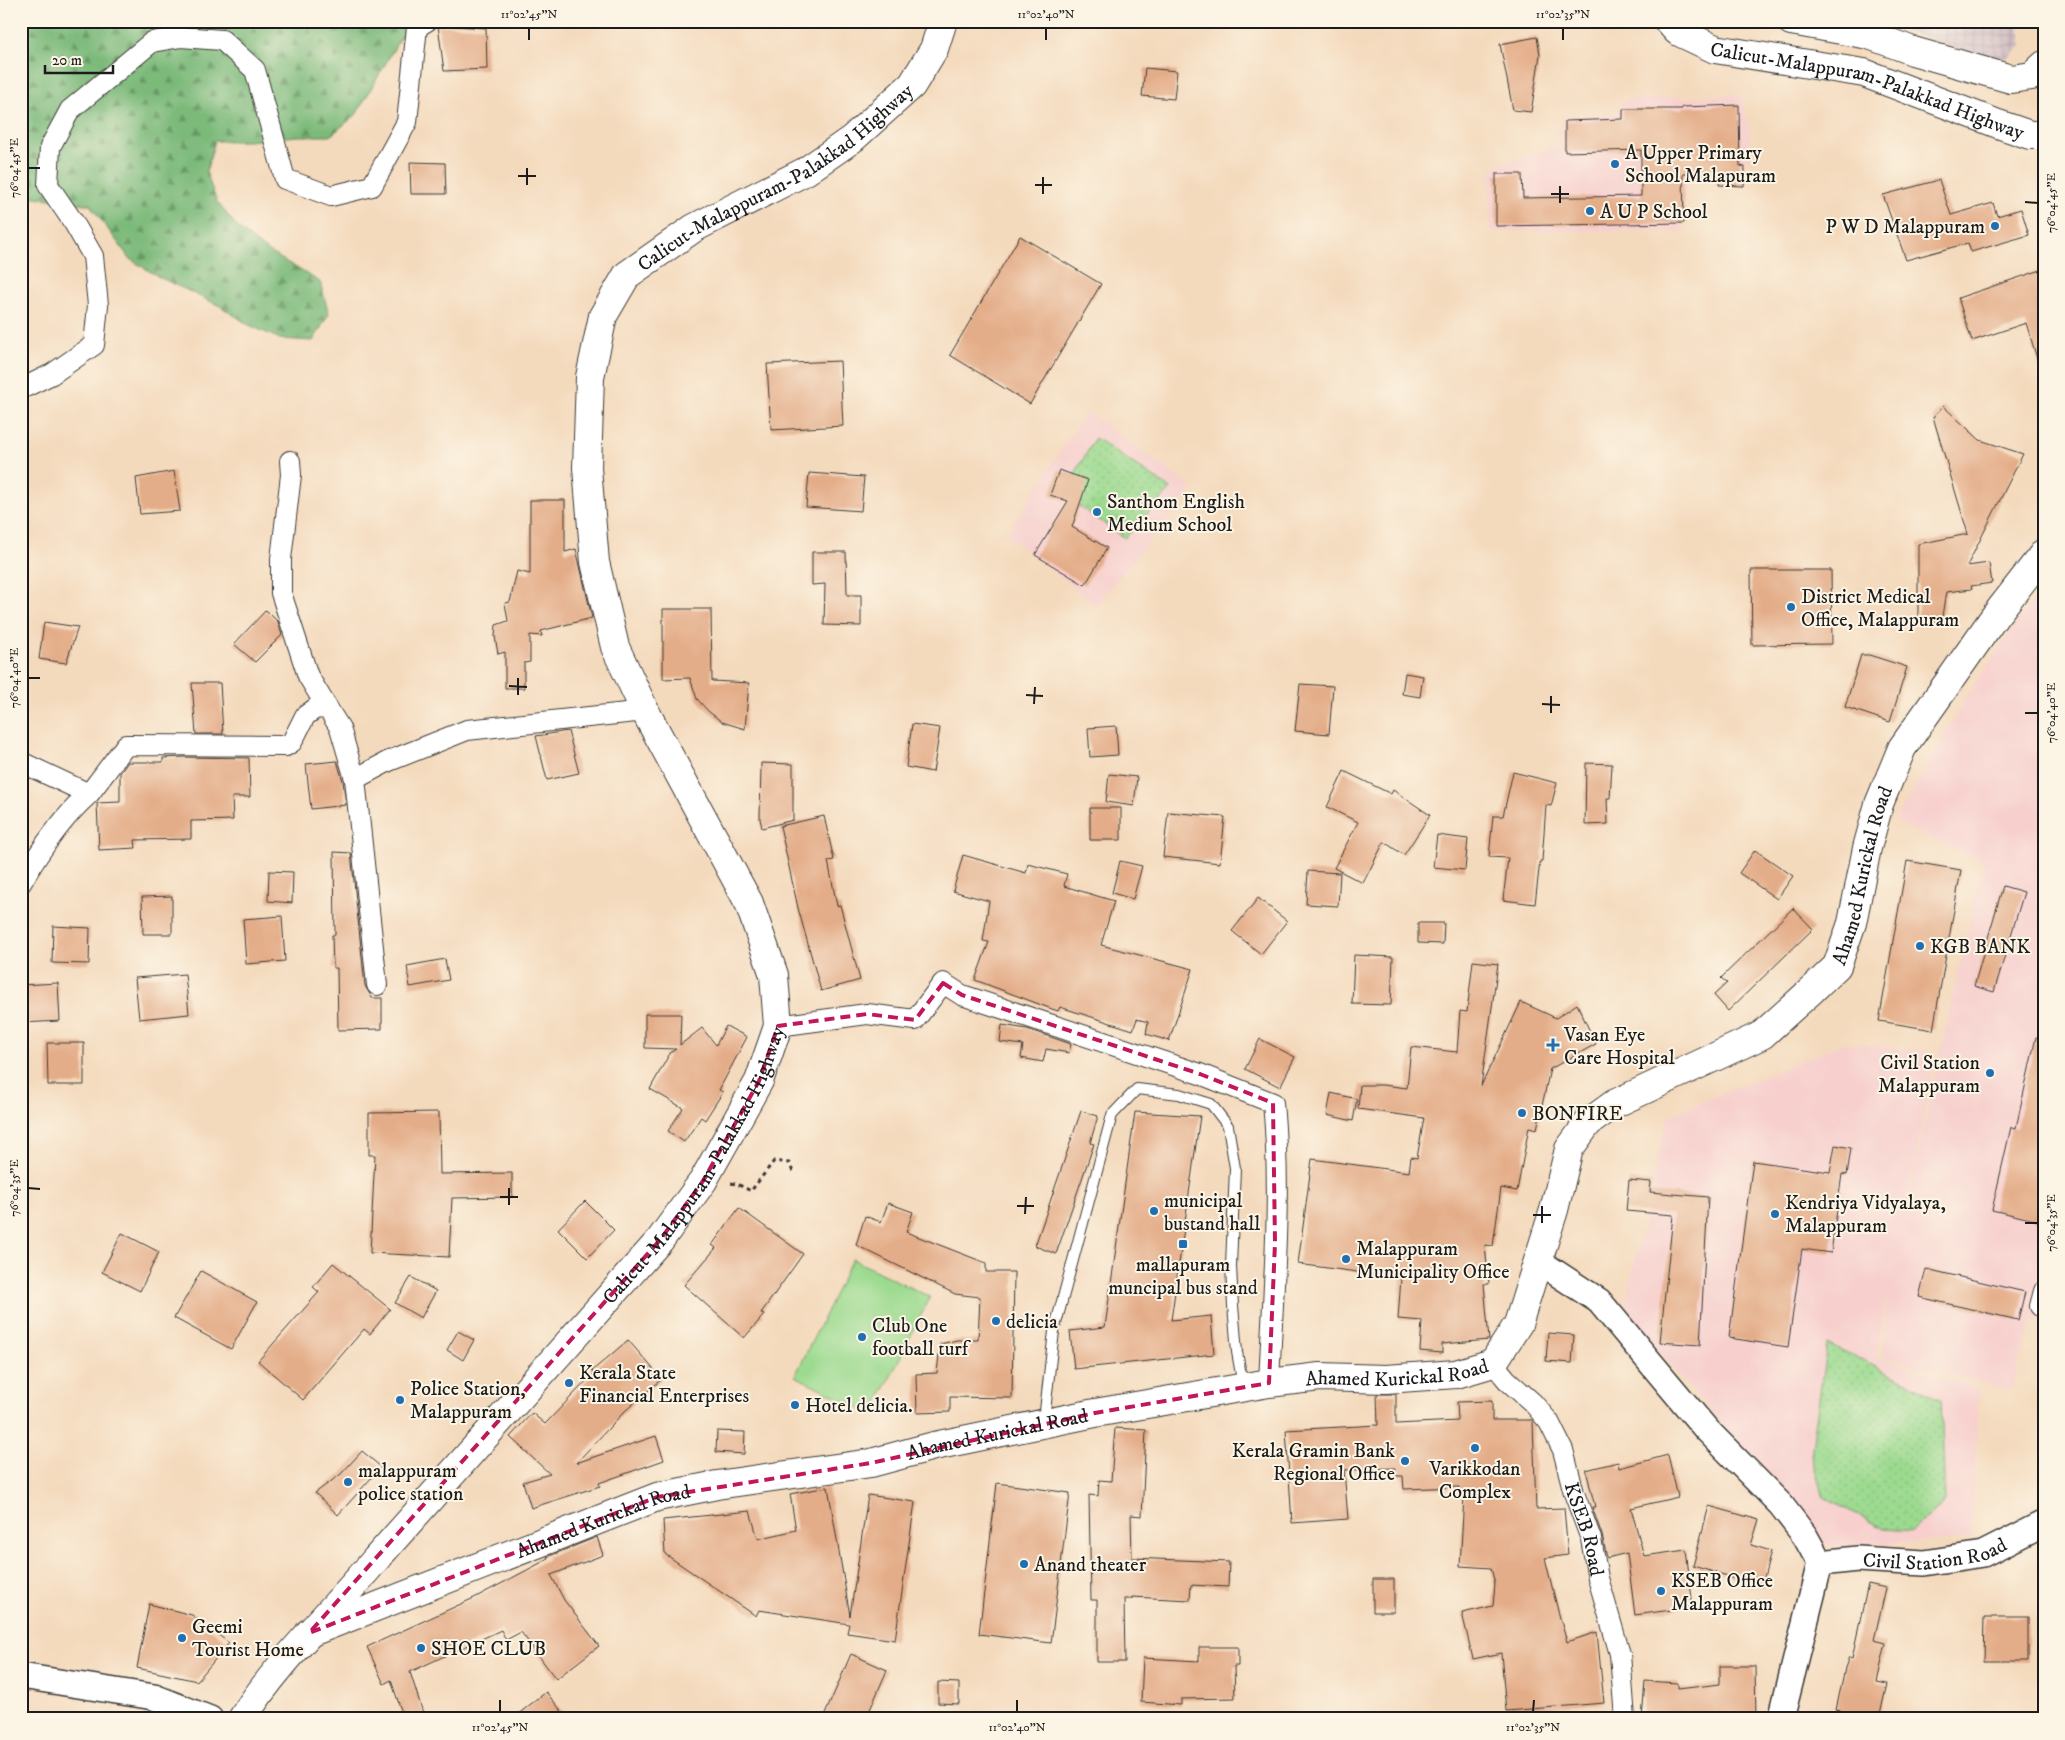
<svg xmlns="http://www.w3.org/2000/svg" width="2065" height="1740" viewBox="0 0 2065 1740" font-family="'IM FELL DW Pica',serif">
<defs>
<pattern id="industrial-grid" width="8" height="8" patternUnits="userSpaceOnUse" patternTransform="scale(1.25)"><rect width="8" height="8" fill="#d2bec4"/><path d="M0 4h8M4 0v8" fill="none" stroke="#b4a3a8"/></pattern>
<pattern id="forest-firs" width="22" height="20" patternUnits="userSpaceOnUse" patternTransform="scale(1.25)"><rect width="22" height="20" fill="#7cba7a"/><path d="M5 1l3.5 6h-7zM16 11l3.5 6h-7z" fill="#659663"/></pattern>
<pattern id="park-dots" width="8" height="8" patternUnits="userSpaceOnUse" patternTransform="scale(1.25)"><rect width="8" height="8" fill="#9bda8f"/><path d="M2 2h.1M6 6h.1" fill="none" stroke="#85ba7b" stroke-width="1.8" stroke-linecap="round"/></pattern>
</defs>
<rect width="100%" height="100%" fill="#fcf5e5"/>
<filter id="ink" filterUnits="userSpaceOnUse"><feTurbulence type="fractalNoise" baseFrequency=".02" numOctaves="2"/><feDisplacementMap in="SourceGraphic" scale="10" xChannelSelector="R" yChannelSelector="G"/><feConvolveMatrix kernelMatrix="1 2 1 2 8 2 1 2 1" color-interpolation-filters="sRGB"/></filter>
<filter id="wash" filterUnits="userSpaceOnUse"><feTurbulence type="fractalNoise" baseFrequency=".0096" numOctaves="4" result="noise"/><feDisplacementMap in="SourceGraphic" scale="20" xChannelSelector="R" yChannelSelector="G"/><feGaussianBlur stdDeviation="1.12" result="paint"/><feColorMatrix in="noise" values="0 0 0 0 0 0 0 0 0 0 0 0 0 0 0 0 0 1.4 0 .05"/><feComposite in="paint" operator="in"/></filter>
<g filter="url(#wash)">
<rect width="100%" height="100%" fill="#f4dabd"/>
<!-- built -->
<path fill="#f7d0ce" d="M1742,95L1750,136L1751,160L1687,170L1683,231H1490V180L1492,168L1559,145L1562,116L1616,114L1625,100Z
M1086,411L1193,488L1096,605L1007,535Z
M2044,583V1321L2033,1320L2010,1390L1883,1357L1887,1295L1875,1357L1979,1389L1971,1539L1828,1547L1624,1312L1667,1117L1844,1043L1936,1052L1901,1231L1983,861L1895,822L1966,697Z"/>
<!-- industrial -->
<path fill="url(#industrial-grid)" d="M1876,21H2017L2022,45L2006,59H1986Z"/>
<!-- forest -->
<path fill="url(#forest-firs)" stroke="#4c6b4b" d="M21,21H410L356,115L330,136H297L248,141H215L206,172L217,202L238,228L263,248L320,282L329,314L313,341L280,339L249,325L220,306L159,277L130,259L90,205L28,196L21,201Z"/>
<!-- park -->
<path fill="url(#park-dots)" stroke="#5c7b56" d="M1095,438L1171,489L1125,538L1063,495Z
M1827,1343L1941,1399L1945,1502L1912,1531L1884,1529L1823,1497L1811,1455Z"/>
<!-- garden -->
<path fill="#9bda8f" stroke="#5c7b56" d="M852,1259L930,1297L872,1414L795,1376Z"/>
<g id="blocks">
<!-- building -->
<path fill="#e4ad89" d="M438,25L486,28L487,69L444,71Z
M1537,37L1540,55L1531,112L1513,110L1500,44Z
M1145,68L1177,71L1174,99L1142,96Z
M1739,105L1740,166L1745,167L1744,186L1719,185L1720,174H1683L1684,223L1496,226V174H1522L1523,198L1641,196V150L1565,152V121L1623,119V109H1682V107Z
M410,162L445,163L446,194H411Z
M1939,180L1951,215L1993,203L1997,216L2021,209L2029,235L1971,252L1968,243L1906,260L1883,195Z
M1020,236L1101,284L1030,404L950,355Z
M2044,269V367L2040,368L2026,323L1972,341L1958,298Z
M840,361L843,426L771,430L767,364Z
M1943,406L1980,440L2023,454L1967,566L1989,563L1992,583L1971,586L1972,589L1946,592L1941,622L1918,620V544L1968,534L1933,417Z
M1059,470L1088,480L1072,527L1107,548L1085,585L1035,555L1068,501L1050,495Z
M174,471L180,511L140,514L136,478Z
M809,473L864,477L861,511L806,507Z
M530,500H565V552L576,549L592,618L541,631L542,636L530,635V662L524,663V688H505V652L498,654L495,636L496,625L508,621L505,603L510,602L517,571L530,574Z
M812,552H846L847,595H861V626L824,625L825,584L812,585Z
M1751,570H1831L1832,644L1752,645Z
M663,609H711L712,681L749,683L745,729L722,722L708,711L697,699L690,678L663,679Z
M266,610L278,622L282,635L255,662L234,644Z
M44,622L78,627L66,663L39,659Z
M1861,655H1869L1907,667L1890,722L1845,707Z
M1405,673L1423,676L1420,697L1402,694Z
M192,683H220L223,734H196Z
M1300,684L1333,686L1329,734L1295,731Z
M912,724L940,728L933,772L906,767Z
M1116,726L1118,755L1090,757L1088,728Z
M568,731L579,773L547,780L536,736Z
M183,757L249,758L250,797H232L233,820L191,821V839L135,840L136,848L99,850L97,803L120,802V773L128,762H163V758Z
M337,761L343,781L346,805L311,809L306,764Z
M761,763L793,764V820L762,828L760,819Z
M1586,763L1612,764L1610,798H1607L1608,824L1585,825Z
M1344,771L1391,794L1393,790L1430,815L1404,855L1384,842L1363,883L1334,868L1358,822L1327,807Z
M1513,772L1557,783L1551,806L1546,805L1542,861H1540L1535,904L1503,900L1508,858L1489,857L1493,816H1503Z
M1109,774L1137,777L1134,806L1106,802Z
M1090,808H1121V840H1090Z
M1168,812L1225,817L1220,863L1163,857Z
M824,816L834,860L828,861L837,906L840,905L860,980L821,991L798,908L780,826Z
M1437,835L1468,839L1465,870L1433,867Z
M1755,850L1793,876L1777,899L1739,873Z
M334,852L351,853L365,986L372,998H382V1029L338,1030L337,968H333L332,935H335Z
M963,855L1026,873L1028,864L1067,874L1064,886L1114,901L1101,945L1193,969L1169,1041L1146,1034L1148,1022L1137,1019L1133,1030L1060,1007L1058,1011L1052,1009L975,980L989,942L983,941L989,901L953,891Z
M1120,861L1142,866L1133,899L1112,893Z
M1907,861L1961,870L1933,1030L1879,1021Z
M269,871L293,872L292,903L268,901Z
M1308,871L1340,873L1338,906L1306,904Z
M2003,886L2024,892L1994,992L1974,986Z
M172,896V934H143L142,897Z
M1258,898L1287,921L1261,954L1232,931Z
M1793,908L1813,929L1728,1011L1714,995L1727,983L1721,978Z
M282,916L285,961L246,964L243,919Z
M1418,923H1444L1443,944L1418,943Z
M53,926L90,928L89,964L52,963Z
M1354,955L1393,957L1391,1005L1352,1004Z
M445,959L449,980L410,987L407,966Z
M1473,961L1498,964L1481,1086L1521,1002L1556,1018L1577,1004L1596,1044L1550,1069L1537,1129L1529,1127L1517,1191L1501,1188L1493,1246L1485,1245L1489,1284H1484L1489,1340L1442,1344V1353L1420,1351L1422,1321L1398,1319L1401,1278L1298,1264L1312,1159L1409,1172L1411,1157L1417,1158L1424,1118L1358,1109L1360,1085H1383L1407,1088L1411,1047L1457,1052L1460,1011L1467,1012Z
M185,974L189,1014L139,1019L135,978Z
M58,983L60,1021L21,1023V985Z
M645,1014H681L680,1045L702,1028L716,1045L726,1026L747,1037L719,1090L723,1092L705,1120L701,1117L684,1142L668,1131L683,1108L650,1089L670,1053L676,1049L645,1048Z
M1002,1025L1027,1029L1071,1044L1069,1053L1046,1049L1043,1062L1021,1058L1023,1045L1000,1042Z
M2036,1037L2044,1038V1199L2039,1221L1992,1210L2011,1127L2016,1128Z
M1260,1039L1295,1057L1280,1087L1245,1069Z
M47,1043H84V1085H48Z
M1331,1093L1357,1099L1353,1121L1327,1115Z
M1081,1111L1098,1116L1090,1143L1094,1144L1056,1254L1035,1246Z
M439,1112L440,1174L512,1173V1197L452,1198L449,1257L370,1253L375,1155H369V1113Z
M1135,1112L1200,1116L1171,1320L1211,1316L1214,1354L1074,1369L1070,1331L1105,1327Z
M1835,1145L1851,1148L1847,1175L1842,1174L1831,1253L1802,1249L1788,1347L1729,1338L1753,1161L1830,1172Z
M1629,1180L1651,1182L1650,1192L1708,1197L1700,1345L1660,1342L1673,1215L1626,1211Z
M585,1201L614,1230L587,1258L558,1229Z
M888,1203L913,1212L906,1232L986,1263V1272H1014L1012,1398L950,1397V1412L917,1413L916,1374L937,1373L940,1344L957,1340H978L980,1297L955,1294L856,1245L865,1216L881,1222Z
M739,1208L803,1254L761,1313L764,1315L744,1338L684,1285L716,1248L712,1245Z
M122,1233L159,1252L140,1291L102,1272Z
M333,1263L390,1309L370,1334L364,1329L303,1400L258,1361L319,1292L313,1287Z
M1926,1269L2025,1292L2018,1320L1919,1297Z
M201,1271L257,1302L231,1349L174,1318Z
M411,1277L436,1291L421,1318L395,1303Z
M458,1331L474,1340L463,1360L447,1350Z
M1548,1333L1574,1335L1572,1363L1546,1361Z
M628,1340L662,1379L625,1411L576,1463L656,1436L664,1460L599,1483L600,1486L531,1508L523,1482L550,1474L510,1437L532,1413L545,1424L594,1373L592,1371Z
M1377,1394H1396V1424L1458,1421L1457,1402L1492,1401V1420H1532L1533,1422L1536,1509L1564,1508L1568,1555L1545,1558L1558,1611L1567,1642L1597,1632L1604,1703L1506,1711L1501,1653L1473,1659L1462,1613L1493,1606L1495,1584L1491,1568L1460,1566L1464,1496H1459V1487L1404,1489L1403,1476H1395V1468L1344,1470L1348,1519L1292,1523L1286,1430L1378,1425Z
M1115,1428L1146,1430L1142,1516L1131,1515L1132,1558L1229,1562L1228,1587L1191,1585L1190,1600L1132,1597V1599H1124L1125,1662H1097V1600H1091L1089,1495L1098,1496L1099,1480L1111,1481Z
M717,1431L745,1432L744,1454L716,1452Z
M362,1451L381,1467L338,1515L315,1493L341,1474Z
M1668,1455L1678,1497L1631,1508L1644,1556L1686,1550L1693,1607L1635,1615L1627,1553L1607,1558L1602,1535L1592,1507H1595L1586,1470L1618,1462L1619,1468Z
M997,1483L1070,1493L1051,1643L979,1634Z
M828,1487L850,1616L868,1495L915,1502L895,1640L847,1633L849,1624L759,1610L756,1616L665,1554L663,1520L750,1511L758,1539L796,1530L790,1494Z
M1709,1506L1759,1520L1751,1545L1771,1551L1762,1586L1693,1566Z
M597,1537L603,1555L551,1575L564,1600L599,1646L556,1679L521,1632L506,1640L501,1630L410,1672L425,1719H404L391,1680L384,1684L367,1647L474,1598L548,1559L547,1557Z
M1373,1579H1394V1612H1373Z
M1868,1584L1886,1588L1874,1640L1886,1643L1877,1682L1887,1684L1879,1719L1836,1710L1845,1668L1849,1657L1852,1658Z
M149,1604L192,1615L229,1643L197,1681L137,1668Z
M1984,1617H2028V1661H1983Z
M1199,1647H1238V1666H1234L1235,1698L1181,1699V1705L1141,1702L1143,1658L1199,1661Z
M851,1654L887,1670L866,1719H823Z
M1720,1666H1755L1756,1719H1642L1645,1681L1678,1683V1689L1720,1684Z
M938,1682L959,1683V1704L938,1703Z
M546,1692L568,1719H512Z"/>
</g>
</g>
<g filter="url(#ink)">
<use href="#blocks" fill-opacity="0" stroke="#3c3834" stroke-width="1"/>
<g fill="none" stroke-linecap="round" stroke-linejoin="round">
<!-- service casing -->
<g stroke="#3c3834" stroke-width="12">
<path id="service" d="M1044,1420L1054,1331L1112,1115L1137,1089L1179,1094L1211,1104L1228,1126L1235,1168L1231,1266L1233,1306L1237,1352L1243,1386"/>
</g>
<!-- minor casing -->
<g stroke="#3c3834" stroke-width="22">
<g id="minor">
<path d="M21,389L52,374L94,345L98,305L93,256L74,223L48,185L50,147L70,110L152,42L181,37L222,40L255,70L285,179L331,196L372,186L407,122L417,27L427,21"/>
<path d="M290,461L291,475L281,559V593L308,676L328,709"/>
<path d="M21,762L89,794L126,745L286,746L292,742L305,716L316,708L328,709L340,728L355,779L389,761L467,730L645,711"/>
<path d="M355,779L377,985"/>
<path d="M21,883C40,850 61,819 89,794"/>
<path d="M778,1026L867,1014L915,1020L943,983L962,995L1200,1074L1273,1103C1282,1195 1273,1290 1269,1383"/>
<path d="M2040,1306L2044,1291"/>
<path id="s1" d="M1493,1363L1507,1380L1533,1403L1549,1422L1563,1450L1574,1493L1591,1539L1598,1578L1620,1654L1625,1719"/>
</g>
</g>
<!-- tertiary casing -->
<g stroke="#3c3834" stroke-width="28">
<g id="tertiary">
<path d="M1538,1261L1599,1301L1706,1429L1781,1505L1805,1536L1820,1563L1781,1719"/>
<path id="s2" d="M1820,1563L1858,1559L1924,1563L1983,1554L2044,1523"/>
<path d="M21,1676L154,1697L210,1719"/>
</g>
</g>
<!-- secondary casing -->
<g stroke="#3c3834" stroke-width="30">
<g id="secondary">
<path id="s3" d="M309,1633L657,1497L717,1485L871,1463L934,1446L1095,1413L1269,1383L1320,1377L1386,1379L1456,1374L1493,1363L1518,1324L1554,1210L1569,1149L1588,1123L1614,1104L1762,1035L1812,990L1837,966L1852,923L1867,848L1879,804L1902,748L1995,616L2044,553"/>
</g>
</g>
<!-- trunk casing -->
<g stroke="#3c3834" stroke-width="30">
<g id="trunk">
<path id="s4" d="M1668,21L1677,31L1715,49L1864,73L1998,124L2030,135H2044"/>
<path d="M1791,21L1869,35L1913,51L2011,79L2032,76L2044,65"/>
<path id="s5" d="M242,1719C279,1660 332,1612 376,1559L660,1240L703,1181L759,1081L778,1026L774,975L749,903L645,711L615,647L595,562L587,468L590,377L603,316L627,275L694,228L806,171L852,139L912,85L934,49L943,21"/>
</g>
</g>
<!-- path -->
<path stroke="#3c3834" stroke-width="3" stroke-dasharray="4 4" stroke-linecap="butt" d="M731,1183L737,1184L751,1191L774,1161L789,1163L794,1174"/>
<!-- service -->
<use href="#service" stroke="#fff" stroke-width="10"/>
<!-- minor -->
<use href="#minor" stroke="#fff" stroke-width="20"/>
<!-- tertiary -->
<use href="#tertiary" stroke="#fff" stroke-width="25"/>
<!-- secondary -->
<use href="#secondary" stroke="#fff" stroke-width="28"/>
<!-- trunk -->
<use href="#trunk" stroke="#fff" stroke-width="28"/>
</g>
</g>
<!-- marked area -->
<path fill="none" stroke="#c2185b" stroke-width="4" stroke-dasharray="10 6" stroke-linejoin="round" d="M943,983L962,995L1200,1074L1273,1103L1275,1243L1269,1383L1095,1413L871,1463L657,1497L309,1633L660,1240L703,1181L759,1081L778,1026L867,1014L915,1020Z"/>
<!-- ticks -->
<path fill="none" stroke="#1c1c1c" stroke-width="2" d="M529,40V28M1046,40V28M1563,40V28M28,168H40M518,176H536M527,185V168M1035,185H1052M1043,194V177M1551,194H1569M2025,202L2038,203M1560,203V186M28,678H40M509,686L527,687M518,695V678M1026,695L1043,696M1034,704L1035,687M1542,704L1560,705M1551,713V696M2025,713H2038M28,1188L40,1189M500,1197H518M509,1205V1188M1017,1206H1034M1025,1214L1026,1197M1533,1215H1551M1542,1223V1206M2025,1223H2038M500,1712V1700M1017,1712V1700M1533,1712L1534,1700"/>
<!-- markers -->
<g fill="#1f6fb2" stroke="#fcf5e5" stroke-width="2">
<circle cx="1615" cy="164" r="5"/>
<circle cx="1590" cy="211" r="5"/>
<circle cx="1995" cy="226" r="5"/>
<circle cx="1097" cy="512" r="5"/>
<circle cx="1791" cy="607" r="5"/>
<circle cx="1920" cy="946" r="5"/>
<path d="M1550.5 1037.5h5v5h5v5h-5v5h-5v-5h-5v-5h5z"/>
<circle cx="1990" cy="1073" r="5"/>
<circle cx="1522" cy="1113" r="5"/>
<circle cx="1154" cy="1211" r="5"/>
<circle cx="1775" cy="1214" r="5"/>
<rect x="1178" y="1239" width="10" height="10" rx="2.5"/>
<circle cx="1346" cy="1259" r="5"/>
<circle cx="996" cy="1321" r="5"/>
<circle cx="862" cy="1337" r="5"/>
<circle cx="569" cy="1383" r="5"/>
<circle cx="400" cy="1400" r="5"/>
<circle cx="795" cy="1405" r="5"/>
<circle cx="1475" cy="1448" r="5"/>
<circle cx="1405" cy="1461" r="5"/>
<circle cx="348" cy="1482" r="5"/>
<circle cx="1024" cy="1564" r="5"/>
<circle cx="1661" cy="1591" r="5"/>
<circle cx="182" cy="1638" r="5"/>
<circle cx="421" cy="1648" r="5"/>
</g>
<g text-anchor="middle" stroke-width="4" stroke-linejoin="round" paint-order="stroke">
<!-- street labels -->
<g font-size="20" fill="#1c1c1c" stroke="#fcf5e5">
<text dy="7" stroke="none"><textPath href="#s4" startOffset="214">Calicut-Malappuram-Palakkad Highway</textPath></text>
<text dy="7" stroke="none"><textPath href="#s5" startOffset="1859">Calicut-Malappuram-Palakkad Highway</textPath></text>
<text dy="7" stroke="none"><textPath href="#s3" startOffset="1875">Ahamed Kurickal Road</textPath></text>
<text dy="7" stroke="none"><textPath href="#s5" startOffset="718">Calicut-Malappuram-Palakkad Highway</textPath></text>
<text dy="7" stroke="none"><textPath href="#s3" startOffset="1125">Ahamed Kurickal Road</textPath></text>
<text dy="7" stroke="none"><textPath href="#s3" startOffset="720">Ahamed Kurickal Road</textPath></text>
<text dy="7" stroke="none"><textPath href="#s3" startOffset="315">Ahamed Kurickal Road</textPath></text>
<text dy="7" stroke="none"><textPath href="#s1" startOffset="195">KSEB Road</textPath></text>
<text dy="7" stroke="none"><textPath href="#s2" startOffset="116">Civil Station Road</textPath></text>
</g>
<!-- poi labels -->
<g font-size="20" fill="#1c1c1c" stroke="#fcf5e5" text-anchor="start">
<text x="1625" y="159">A Upper Primary<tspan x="1625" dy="23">School Malapuram</tspan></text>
<text x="1600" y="218">A U P School</text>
<text x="1985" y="233" text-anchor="end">P W D Malappuram</text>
<text x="1107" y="508">Santhom English<tspan x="1107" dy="23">Medium School</tspan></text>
<text x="1801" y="603">District Medical<tspan x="1801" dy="23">Office, Malappuram</tspan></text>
<text x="1930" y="953">KGB BANK</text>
<text x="1564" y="1041">Vasan Eye<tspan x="1564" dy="23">Care Hospital</tspan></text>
<text x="1980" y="1069" text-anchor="end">Civil Station<tspan x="1980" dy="23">Malappuram</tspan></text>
<text x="1532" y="1120">BONFIRE</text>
<text x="1164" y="1207">municipal<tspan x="1164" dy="23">bustand hall</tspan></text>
<text x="1785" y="1209">Kendriya Vidyalaya,<tspan x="1785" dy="23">Malappuram</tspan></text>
<text x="1356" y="1255">Malappuram<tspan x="1356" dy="23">Municipality Office</tspan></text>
<text x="1183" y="1271" text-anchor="middle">mallapuram<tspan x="1183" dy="23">muncipal bus stand</tspan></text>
<text x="1006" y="1328">delicia</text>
<text x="872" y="1332">Club One<tspan x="872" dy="23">football turf</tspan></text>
<text x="579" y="1379">Kerala State<tspan x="579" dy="23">Financial Enterprises</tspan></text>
<text x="410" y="1395">Police Station,<tspan x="410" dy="23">Malappuram</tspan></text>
<text x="805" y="1412">Hotel delicia.</text>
<text x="1395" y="1457" text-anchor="end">Kerala Gramin Bank<tspan x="1395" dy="23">Regional Office</tspan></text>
<text x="1475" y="1475" text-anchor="middle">Varikkodan<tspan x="1475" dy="23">Complex</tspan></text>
<text x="358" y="1477">malappuram<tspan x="358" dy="23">police station</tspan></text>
<text x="1034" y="1571">Anand theater</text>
<text x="1671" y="1587">KSEB Office<tspan x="1671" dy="23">Malappuram</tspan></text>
<text x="192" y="1633">Geemi<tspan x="192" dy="23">Tourist Home</tspan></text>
<text x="431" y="1655">SHOE CLUB</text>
</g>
</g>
<!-- margin -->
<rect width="2065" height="1740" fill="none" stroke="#fcf5e5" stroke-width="55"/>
<!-- scale -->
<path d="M45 65v8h68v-8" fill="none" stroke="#1c1c1c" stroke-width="2.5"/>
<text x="52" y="65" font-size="15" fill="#1c1c1c" stroke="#fcf5e5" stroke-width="4" paint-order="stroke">20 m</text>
<rect x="28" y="28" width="2010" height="1684" fill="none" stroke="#1c1c1c" stroke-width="2"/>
<g font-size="12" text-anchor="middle" fill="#1c1c1c">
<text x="529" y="18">11°02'45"N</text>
<text x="1046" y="18">11°02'40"N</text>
<text x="1563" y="18">11°02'35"N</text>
<text transform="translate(14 168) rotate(-90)" y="4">76°04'45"E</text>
<text transform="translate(2051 203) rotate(-90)" y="4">76°04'45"E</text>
<text transform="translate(14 678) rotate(-90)" y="4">76°04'40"E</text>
<text transform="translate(2051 713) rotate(-90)" y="4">76°04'40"E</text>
<text transform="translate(14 1188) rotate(-90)" y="4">76°04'35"E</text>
<text transform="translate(2051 1223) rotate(-90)" y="4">76°04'35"E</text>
<text x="500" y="1731">11°02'45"N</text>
<text x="1017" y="1731">11°02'40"N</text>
<text x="1533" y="1731">11°02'35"N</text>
</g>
</svg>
